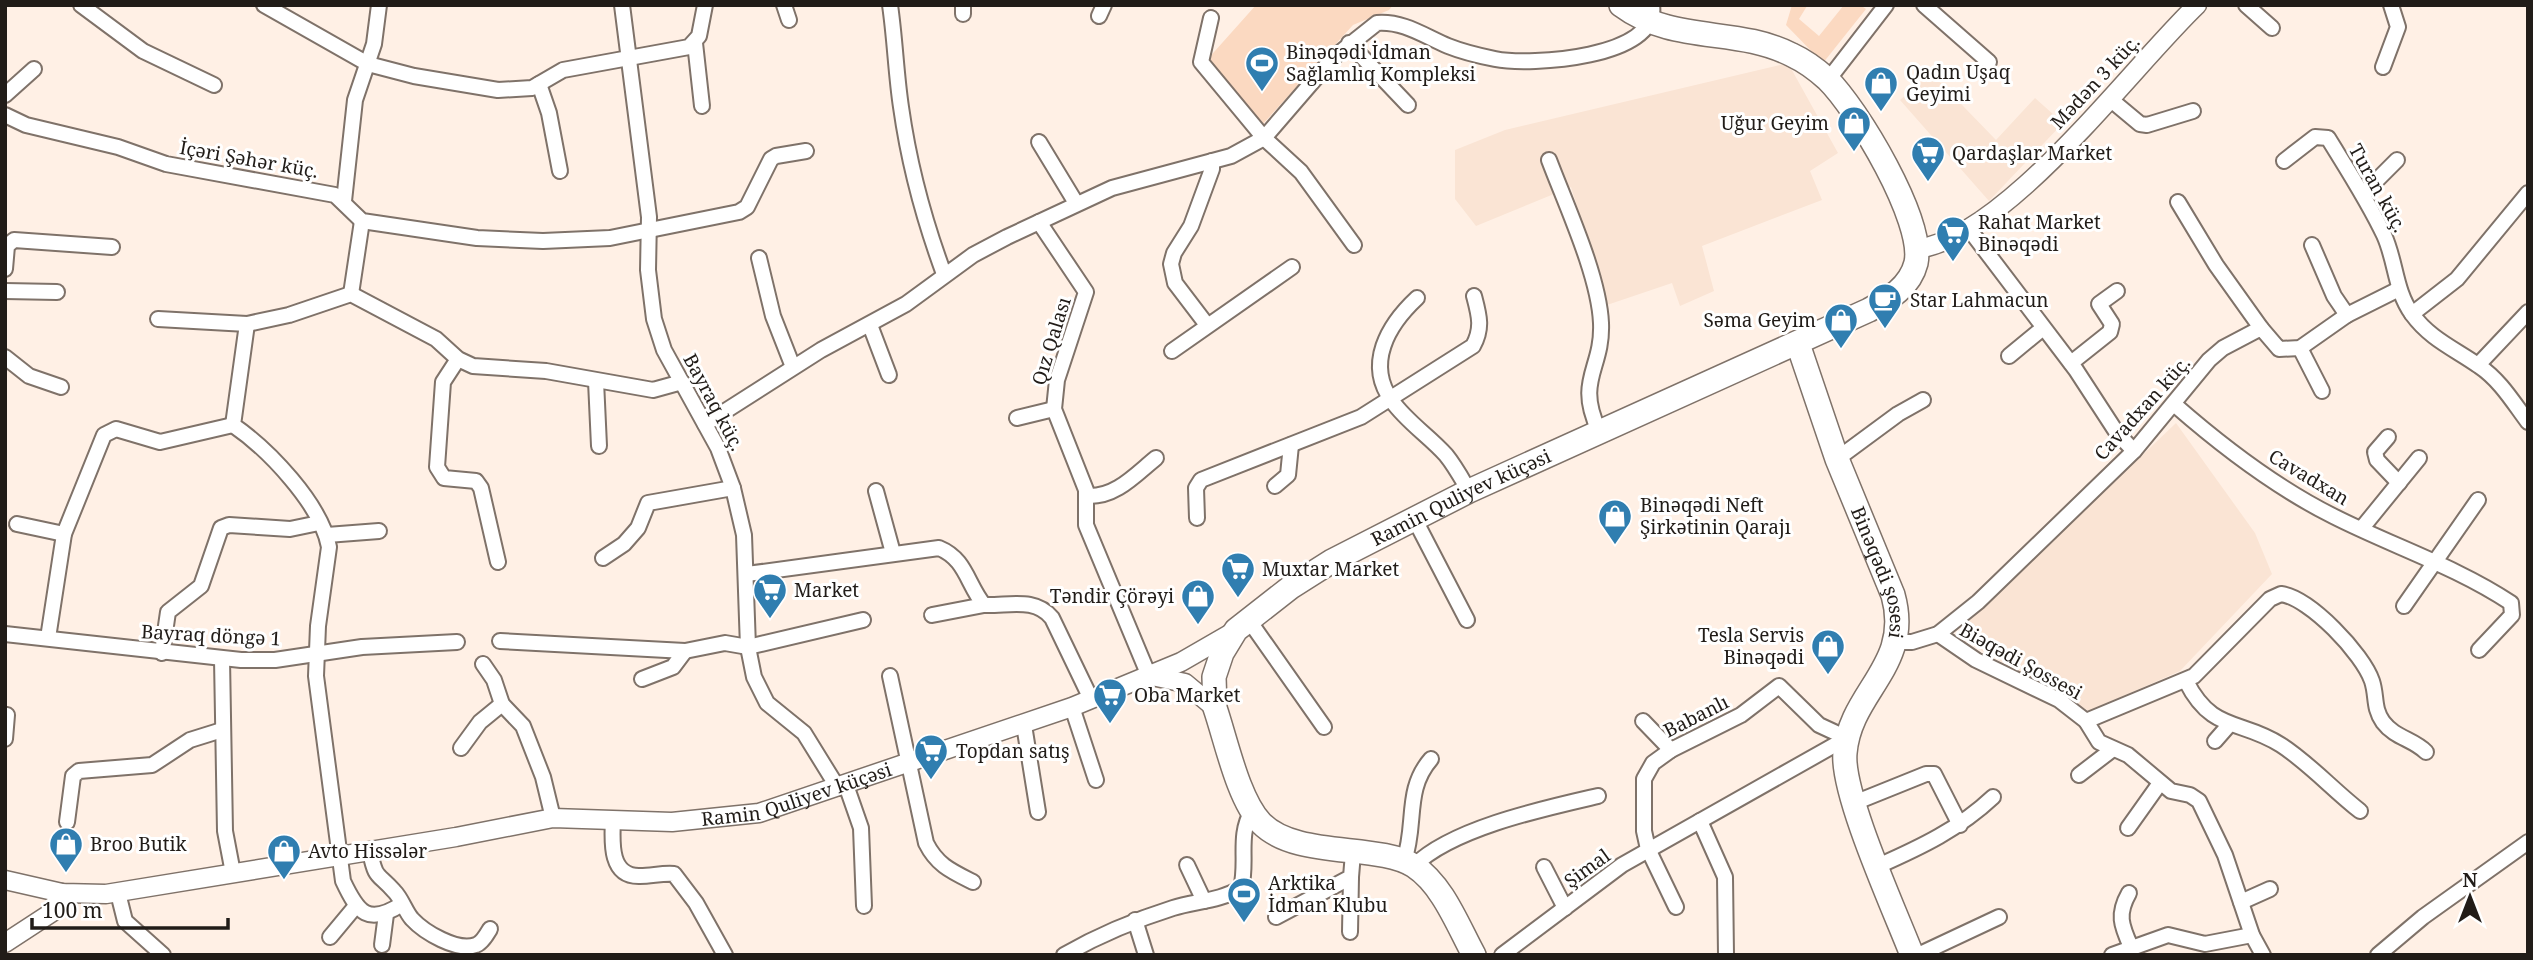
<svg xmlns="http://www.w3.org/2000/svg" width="2533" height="960" viewBox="0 0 2533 960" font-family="'Noto Serif',serif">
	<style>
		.built { fill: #fae4d4 }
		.green { fill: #fbd9c1 }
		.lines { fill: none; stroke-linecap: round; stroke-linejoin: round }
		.minor-casing { stroke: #7f7269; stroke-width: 18 }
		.tertiary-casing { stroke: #7f7269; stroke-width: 21 }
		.primary-casing { stroke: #7f7269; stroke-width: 26 }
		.minor { stroke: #fff; stroke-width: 14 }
		.tertiary { stroke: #fff; stroke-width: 18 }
		.primary { stroke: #fff; stroke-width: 23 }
		.labels { text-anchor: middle; stroke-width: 6; stroke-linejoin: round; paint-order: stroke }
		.poi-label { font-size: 19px; fill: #211c18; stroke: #fff; text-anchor: start }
		.street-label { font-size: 19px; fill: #211c18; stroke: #fff }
	</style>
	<rect width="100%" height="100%" fill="#fff0e5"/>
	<g class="built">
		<path d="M1788,63L1838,153L1810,171L1822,200L1702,246L1714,291L1680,306L1672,283L1607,305L1571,187L1476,226L1455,199V150L1505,130Z"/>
		<path d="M1931,73L1996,140L2035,98L2063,123L1989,201L1900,100Z"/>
		<path d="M2176,423L2255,533L2272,574L2180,671L2089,711L1954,635Z"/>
	</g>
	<g class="green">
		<path d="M1256,5H1393L1389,10L1353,25L1261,126L1206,61Z"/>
		<path d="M1792,5L1807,6L1799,19L1819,36L1844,5H1860L1866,9L1823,63L1786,25Z"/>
	</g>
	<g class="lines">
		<g class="minor-casing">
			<g id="minor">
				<path d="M81,5L143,51L214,85"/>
				<path d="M264,5L368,64L414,76L498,90L532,88L563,70L689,47L699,36L705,5"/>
				<path d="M622,5L649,217L648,270L654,319L664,350L718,448L733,488L744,535L748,647L754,677L767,703L804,733L838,788"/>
				<path d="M784,5L789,20"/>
				<path d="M890,5C895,39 896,74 901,107C909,164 924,220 944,274"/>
				<path d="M963,5V14"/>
				<path d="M1924,5L1989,62"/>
				<path d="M2246,5L2272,28"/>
				<path d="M1099,16L1104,5"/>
				<path d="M1211,18L1201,62L1264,138L1301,172L1354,245"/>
				<path d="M695,43L702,106"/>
				<path d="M1349,43L1408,105"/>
				<path d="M2383,67L2398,27L2391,5"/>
				<path d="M1828,80L1886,5"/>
				<path d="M539,84L549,113L560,171"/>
				<path d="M5,95L34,69"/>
				<path d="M2110,99L2140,124L2147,125L2193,111"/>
				<path d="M5,115L26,125L118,147L166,164L335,195L362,221L477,238L543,241L610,238L739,212L747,207L771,159L776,156L806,151"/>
				<path d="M1039,142L1076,203"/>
				<path d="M1549,160C1566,205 1599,276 1601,323C1603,370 1575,379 1599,431"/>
				<path d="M2284,161L2315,137L2328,138C2347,169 2368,201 2384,235C2396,261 2395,291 2412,314C2430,339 2455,349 2479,366C2500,380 2513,402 2528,422"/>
				<path d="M2363,194L2397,160"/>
				<path d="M344,201L355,100L374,44L379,5"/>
				<path d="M2178,202L2216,265L2261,328"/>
				<path d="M1039,222L1086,292L1057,380L1054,409L1086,490V525L1149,676"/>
				<path d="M1969,229L2076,370L2117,433L2134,451"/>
				<path d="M2312,245L2334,296L2347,315"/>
				<path d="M759,258L773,316L793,367"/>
				<path d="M5,269L7,246L14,240L112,247"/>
				<path d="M5,291L57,292"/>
				<path d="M351,294L362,221"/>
				<path d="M1417,298C1388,325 1365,364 1392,401C1407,422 1429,436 1446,455C1455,466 1462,479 1469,491"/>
				<path d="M2412,314L2457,279L2528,193"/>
				<path d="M158,319L247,324L289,315L351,294L436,339L458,359L473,366L546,371L653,390L682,382"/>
				<path d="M247,324L233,425C268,449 321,504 329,547L318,626L316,676L343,881C358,913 368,926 402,904"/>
				<path d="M870,325L889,375"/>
				<path d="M1207,325L1175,283L1171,264L1174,253L1191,226L1212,169V161"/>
				<path d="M2300,348L2322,391"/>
				<path d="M1172,351L1292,267"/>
				<path d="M2009,356L2043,328"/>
				<path d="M5,357L29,376L61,387"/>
				<path d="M458,359L443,382L437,467L444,478L476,481L481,488L498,562"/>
				<path d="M2071,363L2110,332L2112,324L2099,304L2117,291"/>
				<path d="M2478,365L2528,312"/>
				<path d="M596,381L599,446"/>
				<path d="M2175,405C2223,447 2275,487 2333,516C2392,546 2455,566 2511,603L2512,615L2479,650"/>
				<path d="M1017,418L1054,409"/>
				<path d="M705,424L821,350L906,304L973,255L1007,237L1112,188L1231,156L1264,138L1333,58L1377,23C1404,21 1424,36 1448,46C1463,52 1480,56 1495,59C1530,66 1660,58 1652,5"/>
				<path d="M2388,437L2375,452L2377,460L2399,483"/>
				<path d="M1837,459L1898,414L1923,400"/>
				<path d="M1275,486L1288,475L1291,445"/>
				<path d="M876,491L893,553"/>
				<path d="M1088,496C1116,497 1135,475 1156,458"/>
				<path d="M1197,518L1196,488L1201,480L1361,417L1473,346C1483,328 1479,315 1474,296"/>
				<path d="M1414,518L1467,620"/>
				<path d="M17,524L64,534"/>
				<path d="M2362,528L2419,458"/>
				<path d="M327,535L379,531"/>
				<path d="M603,558L624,544L638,528L648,503L733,488"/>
				<path d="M747,574L939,548C966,559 967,584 984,605C1009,606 1035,597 1052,618L1091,699"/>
				<path d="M2404,606L2478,500"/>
				<path d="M932,615L984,605"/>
				<path d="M1248,619L1324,727"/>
				<path d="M5,634L241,660H275L362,647L457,642"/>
				<path d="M1938,634L1976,660L2059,700L2086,721L2099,742L2128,755L2171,791L2190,795L2199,801L2225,855L2252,935L2263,955"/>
				<path d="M48,638L64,534L104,435L116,429L160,442L233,425"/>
				<path d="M500,641L685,651L725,643L748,647L863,620"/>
				<path d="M1896,642H1912L1938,634L1978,602L2134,451L2209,360L2223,348L2261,328L2279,349L2300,348L2347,315L2399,289"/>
				<path d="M162,653L168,612L201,586L221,528L229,525L290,529L319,523"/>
				<path d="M222,659L225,831L233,873"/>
				<path d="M483,664L494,680L502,704L523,726L543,777L553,818"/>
				<path d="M890,676L926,843C937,865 951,871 973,882"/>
				<path d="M642,679L673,667L685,651"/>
				<path d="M2186,681C2212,733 2241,719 2281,745C2309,763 2333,790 2360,811"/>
				<path d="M1072,707L1096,780"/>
				<path d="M1643,721L1671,750"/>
				<path d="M2086,721L2194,676L2270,599L2281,594C2310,598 2363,654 2372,681C2377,696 2373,708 2383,722C2395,738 2413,739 2426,752"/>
				<path d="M1024,725L1038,812"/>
				<path d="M5,739L7,715"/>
				<path d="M2215,741L2229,725"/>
				<path d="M461,748L480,722L502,704"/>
				<path d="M2079,775L2113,749"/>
				<path d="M846,785L861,828L864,906"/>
				<path d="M1854,803L1926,774H1934L1960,825"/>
				<path d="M613,819C612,841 609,877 640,876C652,876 662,873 674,874L696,903L725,955"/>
				<path d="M1700,821L1725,877L1726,955"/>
				<path d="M67,822L73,776L79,771L152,765L190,740L222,730"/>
				<path d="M2128,828L2160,783"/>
				<path d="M370,852C376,880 377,872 394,891C402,899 405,911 412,919C424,932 457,952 476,945C482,943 487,934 490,929"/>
				<path d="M1404,861C1417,824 1404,790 1431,759"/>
				<path d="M1187,865L1204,901"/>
				<path d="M1414,866C1452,828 1546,808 1598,796"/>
				<path d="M1878,866C1921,847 1959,829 1993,797"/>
				<path d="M1544,867L1565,908"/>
				<path d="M118,893L125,921L163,955"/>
				<path d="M2129,893C2117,914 2121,925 2131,947"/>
				<path d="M2241,902L2270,889"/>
				<path d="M1676,907L1648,849L1644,831V779L1653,763L1671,750L1741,715L1779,686L1819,725L1847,738"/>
				<path d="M1276,917L1351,877L1353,853"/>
				<path d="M1135,920L1146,955"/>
				<path d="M1350,932L1351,877"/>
				<path d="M330,937L355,907"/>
				<path d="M382,945L386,914"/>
				<path d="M1064,955C1099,935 1135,920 1173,908C1196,901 1220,901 1241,888C1248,862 1237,836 1252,811"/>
				<path d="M1502,955L1622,865L1847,738"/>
				<path d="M1918,955L1999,917"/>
				<path d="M2112,955L2168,935L2205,944L2252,935"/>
				<path d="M2378,955L2423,917L2528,842"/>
			</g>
		</g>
		<g class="tertiary-casing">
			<g id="tertiary">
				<path d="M1917,249C2007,237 2130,69 2197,5"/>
				<path d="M1152,676L1185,683L1215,708"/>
				<path id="s1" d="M5,880L62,893L106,894L456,837L553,818L672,822L759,813L1072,707L1181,662L1233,632"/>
				<path d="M5,943L54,911L62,893"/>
			</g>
		</g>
		<g class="primary-casing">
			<g id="primary">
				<path id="s2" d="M1798,344L1837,459L1893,595C1913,666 1850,691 1845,753C1841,793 1895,911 1912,955"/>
				<path id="s3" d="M1474,955C1458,926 1443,885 1414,866C1378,843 1296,859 1261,823C1238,799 1226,740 1215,708L1214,677L1222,653L1236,630L1291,587L1332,561L1469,491L1869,310C1889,299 1910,287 1916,263C1925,221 1857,108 1827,79C1817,70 1805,61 1792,55C1735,26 1675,45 1621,5"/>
			</g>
		</g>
		<use href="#minor" class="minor"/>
		<use href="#tertiary" class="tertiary"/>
		<use href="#primary" class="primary"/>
	</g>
	<defs>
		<g id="stadium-pin" transform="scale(1.75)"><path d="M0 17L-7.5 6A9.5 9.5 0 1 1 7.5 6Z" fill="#307eb0" stroke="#fff"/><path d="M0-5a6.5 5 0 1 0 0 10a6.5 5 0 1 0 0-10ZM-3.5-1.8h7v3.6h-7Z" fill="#fff"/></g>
		<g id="shop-pin" transform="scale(1.75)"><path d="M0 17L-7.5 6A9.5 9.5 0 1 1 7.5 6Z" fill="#307eb0" stroke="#fff"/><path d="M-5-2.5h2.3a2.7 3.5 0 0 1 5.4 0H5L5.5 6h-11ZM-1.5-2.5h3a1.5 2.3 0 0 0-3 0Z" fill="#fff"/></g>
		<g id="supermarket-pin" transform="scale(1.75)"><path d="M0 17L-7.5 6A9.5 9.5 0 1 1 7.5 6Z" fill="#307eb0" stroke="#fff"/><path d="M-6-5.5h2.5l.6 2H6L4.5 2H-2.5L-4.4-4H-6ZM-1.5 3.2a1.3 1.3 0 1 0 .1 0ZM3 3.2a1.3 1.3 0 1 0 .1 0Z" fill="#fff"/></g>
		<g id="cafe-pin" transform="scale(1.75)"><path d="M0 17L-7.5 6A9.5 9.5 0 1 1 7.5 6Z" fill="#307eb0" stroke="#fff"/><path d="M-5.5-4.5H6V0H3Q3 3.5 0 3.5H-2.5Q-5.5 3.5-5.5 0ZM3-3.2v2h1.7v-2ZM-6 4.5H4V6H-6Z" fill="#fff"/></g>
	</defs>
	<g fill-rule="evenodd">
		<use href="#stadium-pin" x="1262" y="63"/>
		<use href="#shop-pin" x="1881" y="83"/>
		<use href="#shop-pin" x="1854" y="123"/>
		<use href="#supermarket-pin" x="1928" y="153"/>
		<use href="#supermarket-pin" x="1953" y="233"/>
		<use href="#cafe-pin" x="1885" y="300"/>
		<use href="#shop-pin" x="1841" y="320"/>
		<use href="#shop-pin" x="1615" y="516"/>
		<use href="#supermarket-pin" x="1238" y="569"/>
		<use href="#supermarket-pin" x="770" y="590"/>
		<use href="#shop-pin" x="1198" y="596"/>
		<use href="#shop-pin" x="1828" y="646"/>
		<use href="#supermarket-pin" x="1110" y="695"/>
		<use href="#supermarket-pin" x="931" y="751"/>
		<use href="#shop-pin" x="66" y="844"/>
		<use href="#shop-pin" x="284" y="851"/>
		<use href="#stadium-pin" x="1244" y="894"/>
	</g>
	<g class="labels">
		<g class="poi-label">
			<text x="1286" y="59">Binəqədi İdman<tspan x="1286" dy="22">Sağlamlıq Kompleksi</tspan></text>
			<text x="1906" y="79">Qadın Uşaq<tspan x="1906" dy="22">Geyimi</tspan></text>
			<text x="1829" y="130" text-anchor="end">Uğur Geyim</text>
			<text x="1952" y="160">Qardaşlar Market</text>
			<text x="1978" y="229">Rahat Market<tspan x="1978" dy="22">Binəqədi</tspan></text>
			<text x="1910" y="307">Star Lahmacun</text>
			<text x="1816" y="327" text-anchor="end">Səma Geyim</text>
			<text x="1640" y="512">Binəqədi Neft<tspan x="1640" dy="22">Şirkətinin Qarajı</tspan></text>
			<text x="1262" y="576">Muxtar Market</text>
			<text x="794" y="597">Market</text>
			<text x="1174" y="603" text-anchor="end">Təndir Çörəyi</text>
			<text x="1804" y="642" text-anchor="end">Tesla Servis<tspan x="1804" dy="22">Binəqədi</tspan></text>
			<text x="1134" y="702">Oba Market</text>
			<text x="956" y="758">Topdan satış</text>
			<text x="90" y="851">Broo Butik</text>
			<text x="308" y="858">Avto Hissələr</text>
			<text x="1268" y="890">Arktika<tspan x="1268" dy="22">İdman Klubu</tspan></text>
		</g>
		<g class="street-label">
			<text transform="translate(2095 82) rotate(-47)" y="7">Mədən 3 küç.</text>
			<text transform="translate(249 159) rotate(10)" y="7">İçəri Şəhər küç.</text>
			<text transform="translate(2378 188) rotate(61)" y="7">Turan küç.</text>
			<text transform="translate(1051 341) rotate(-73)" y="7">Qız Qalası</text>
			<text transform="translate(714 402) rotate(62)" y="7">Bayraq küç.</text>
			<text transform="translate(2142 408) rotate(-48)" y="7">Cavadxan küç.</text>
			<text transform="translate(2309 477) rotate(31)" y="7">Cavadxan</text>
			<text dy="7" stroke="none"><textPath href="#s3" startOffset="740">Ramin Quliyev küçəsi</textPath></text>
			<text dy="7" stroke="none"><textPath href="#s2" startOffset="243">Binəqədi şosesi</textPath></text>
			<text transform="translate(211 635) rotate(3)" y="7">Bayraq döngə 1</text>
			<text transform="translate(2021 661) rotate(29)" y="7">Biəqədi Şossesi</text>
			<text transform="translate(1696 716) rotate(-27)" y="7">Babanlı</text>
			<text dy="7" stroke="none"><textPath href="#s1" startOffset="803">Ramin Quliyev küçəsi</textPath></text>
			<text transform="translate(1587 868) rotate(-36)" y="7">Şimal</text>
		</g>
	</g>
	<rect width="2533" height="960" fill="none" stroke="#211c18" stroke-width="14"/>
	<g transform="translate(2470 897)" stroke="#ffffff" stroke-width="5" paint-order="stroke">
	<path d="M0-5L12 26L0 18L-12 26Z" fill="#211c18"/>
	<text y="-10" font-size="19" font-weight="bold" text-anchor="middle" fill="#211c18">N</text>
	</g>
	<path d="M32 918v10h196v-10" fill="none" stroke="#211c18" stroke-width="3.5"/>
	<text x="42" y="918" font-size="21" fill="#211c18" stroke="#ffffff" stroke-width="5" paint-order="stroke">100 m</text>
</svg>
